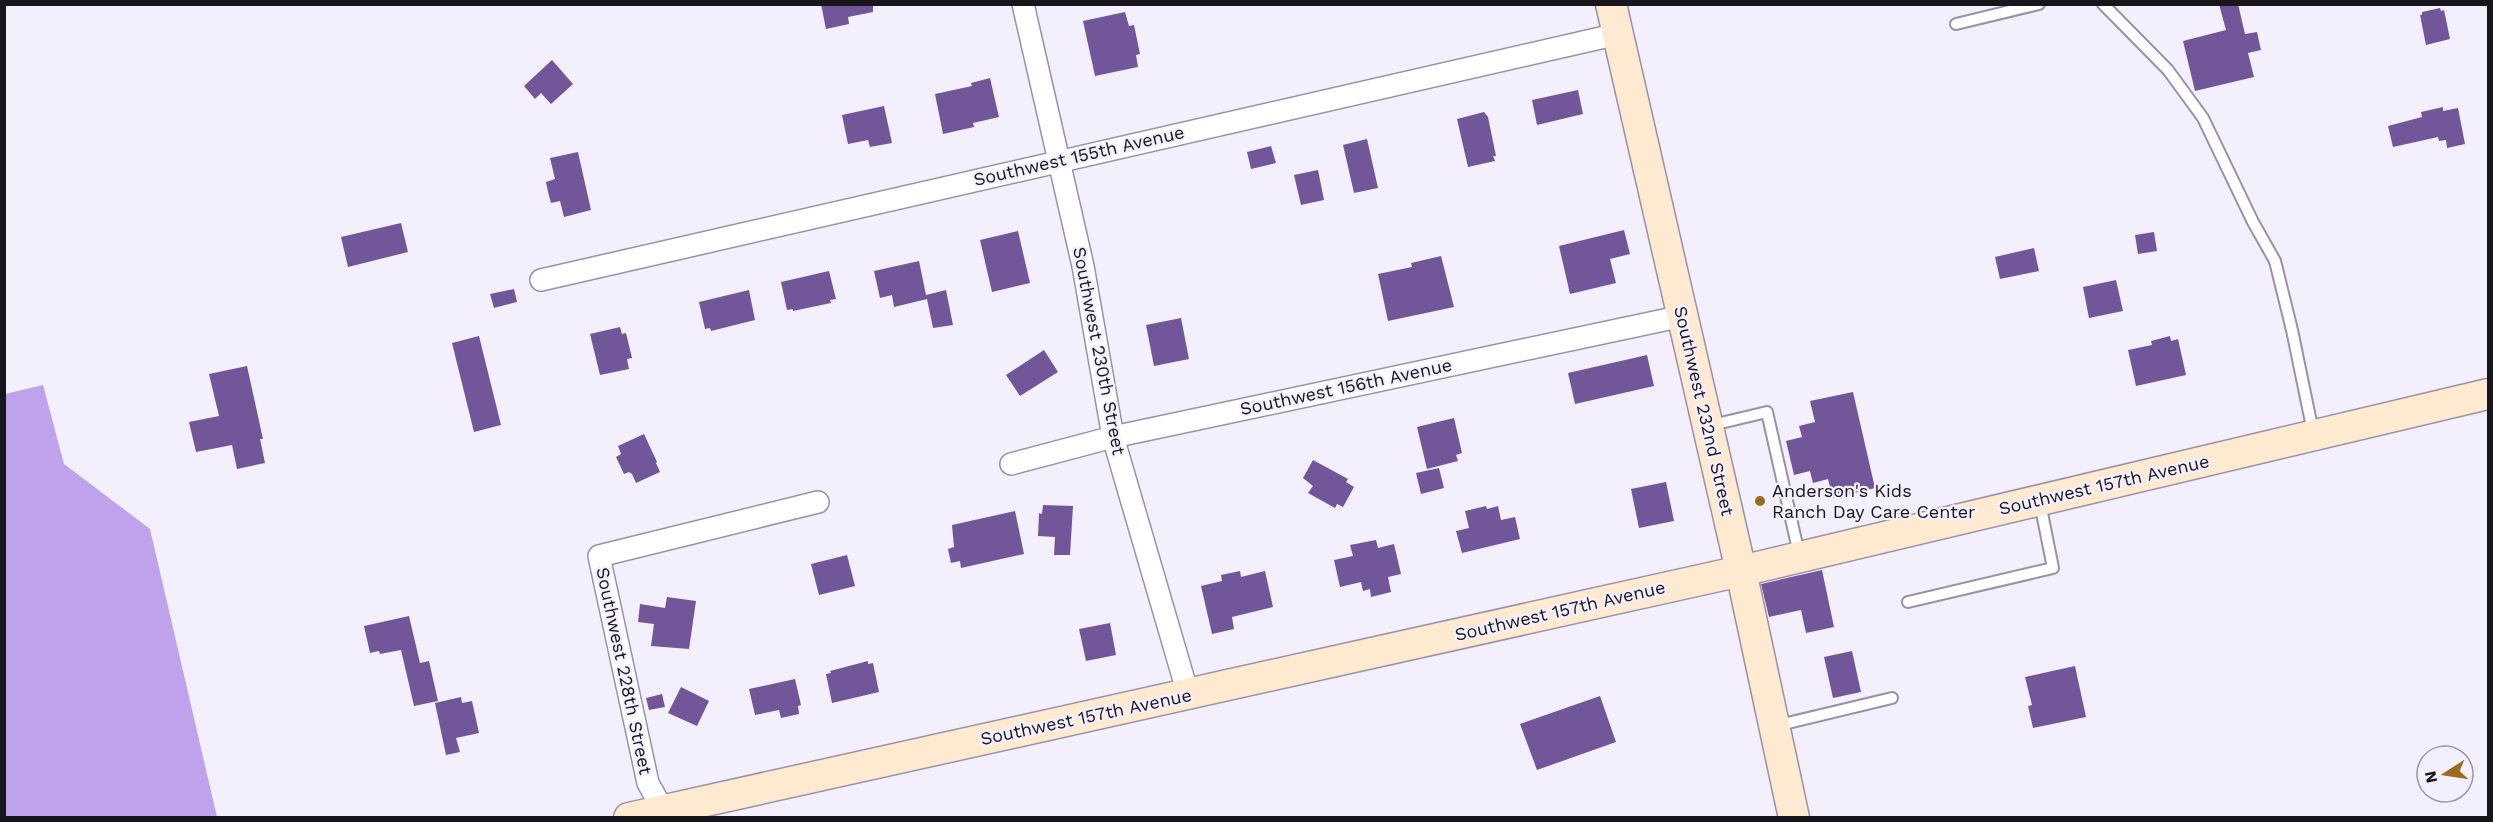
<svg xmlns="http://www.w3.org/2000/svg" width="2493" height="822" viewBox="0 0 2493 822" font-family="'Work Sans',sans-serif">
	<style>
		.forest { fill: #bea2eb }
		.building { fill: #715699 }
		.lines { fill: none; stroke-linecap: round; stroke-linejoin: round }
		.lane-casing { stroke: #9992a6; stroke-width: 14 }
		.street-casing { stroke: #9992a6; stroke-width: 24 }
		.secondary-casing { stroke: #9992a6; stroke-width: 33 }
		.lane { stroke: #fff; stroke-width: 10 }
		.street { stroke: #fff; stroke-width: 21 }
		.secondary { stroke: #fdead1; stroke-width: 30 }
		.poi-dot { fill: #9c6b1e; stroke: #f3effc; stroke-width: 2 }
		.labels { text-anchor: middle; stroke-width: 4.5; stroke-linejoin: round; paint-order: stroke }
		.street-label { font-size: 18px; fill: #18151d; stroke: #f3effc }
		.poi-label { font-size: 18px; fill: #18151d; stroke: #f3effc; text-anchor: start }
	</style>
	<rect width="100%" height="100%" fill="#f3effc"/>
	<path class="forest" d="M43,385L64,464L150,529L217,817H5V394Z"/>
	<g class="building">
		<path d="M821,4H873V12L848,17L849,24L826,29Z"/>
		<path d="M2219,4H2238L2245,34L2257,32L2261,50L2248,53L2254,77L2195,91L2183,41L2226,30Z"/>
		<path d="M2440,8L2441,11L2444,10L2450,39L2426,45L2420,15H2422V12Z"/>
		<path d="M1125,12L1129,26L1134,25L1140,54L1136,55L1138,67L1095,76L1083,21Z"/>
		<path d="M552,60L573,84L551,104L541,93L535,99L524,86Z"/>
		<path d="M990,78L999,117L973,123L974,127L943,134L935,94L972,86L971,83Z"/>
		<path d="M1578,90L1583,114L1537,125L1532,100Z"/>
		<path d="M884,106L892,143L870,147L868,140L848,144L842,115Z"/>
		<path d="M2443,107V111L2458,108L2465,144L2447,148L2446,140L2439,141L2438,137L2393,147L2388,126L2422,117L2421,112Z"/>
		<path d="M1484,112L1488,117L1496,156H1493L1495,161L1468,167L1457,119Z"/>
		<path d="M1367,139L1378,188L1354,193L1343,145Z"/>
		<path d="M1271,146L1276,163L1251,169L1247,152Z"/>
		<path d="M578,152L591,210L564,217L560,201L551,203L548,192L546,182L555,179L550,158Z"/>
		<path d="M1318,170L1324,200L1301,205L1294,175Z"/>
		<path d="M401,223L408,252L348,267L341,237Z"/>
		<path d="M1624,230L1630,254L1610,259L1616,283L1570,294L1559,246Z"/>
		<path d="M1018,231L1030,283L992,292L980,240Z"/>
		<path d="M2154,232L2157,251L2138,254L2135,235Z"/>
		<path d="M2034,248L2039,271L2000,279L1995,257Z"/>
		<path d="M1441,256L1454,307L1388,321L1378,274L1412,267L1411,263Z"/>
		<path d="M919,261L926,295L946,290L953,325L933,328L927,299L894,307L892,295L880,298L874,271Z"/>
		<path d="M829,271L836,299L830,300L831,303L793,311V309L787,310L781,282Z"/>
		<path d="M2116,280L2123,311L2089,318L2083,287Z"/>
		<path d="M514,289L517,302L494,308L490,294Z"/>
		<path d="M749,290L755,320L711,331L710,328L705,329L699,302Z"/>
		<path d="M1181,318L1189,359L1154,366L1146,325Z"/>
		<path d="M620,327L622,334L626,333L632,358L627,359L629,369L600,375L590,334Z"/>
		<path d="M479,336L501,425L474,432L452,343Z"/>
		<path d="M2170,336L2171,341L2178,339L2186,375L2136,386L2128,350L2152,345L2151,341Z"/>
		<path d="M1044,350L1058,372L1020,396L1006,375Z"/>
		<path d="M1647,355L1654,386L1575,404L1568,373Z"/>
		<path d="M247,366L263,439H260L265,463L237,469L232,445L196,452L189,422L219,416L209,374Z"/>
		<path d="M1853,392L1875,488L1833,498L1828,479L1813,483L1810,471L1794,475L1786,441L1802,437L1799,426L1815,422L1810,401Z"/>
		<path d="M1454,418L1462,453L1456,455L1458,461L1427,469L1417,427Z"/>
		<path d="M644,434L657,462L656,463L660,472L636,483L632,474L629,472L624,474L616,457L621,454L618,446Z"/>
		<path d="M1313,460L1348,479L1346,482L1354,487L1343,507L1337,504L1335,508L1308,493L1313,486L1303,478Z"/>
		<path d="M1439,468L1444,488L1421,494L1416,473Z"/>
		<path d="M1666,482L1674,521L1639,528L1631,489Z"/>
		<path d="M1043,505L1073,506L1070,555H1054L1055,537L1038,536L1039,513L1042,514Z"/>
		<path d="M1486,506L1487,509L1498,506L1501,520L1515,517L1520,539L1462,553L1456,531L1469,528L1465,511Z"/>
		<path d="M1015,511L1024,554L961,568L960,561L951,563L948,549L954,547L952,525Z"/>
		<path d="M1376,540L1378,548L1394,544L1401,574L1388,577L1391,592L1371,597L1370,589L1363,591L1361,582L1340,587L1334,560L1353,556L1350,545Z"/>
		<path d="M847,555L855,586L819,595L811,564Z"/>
		<path d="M1822,570L1834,627L1806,633L1801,610L1769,617L1761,584Z"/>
		<path d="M1240,571L1241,577L1265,571L1273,607L1232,617L1234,629L1212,634L1201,586L1222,581L1221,575Z"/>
		<path d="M667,597L696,601L689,649L651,646L654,624L638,622L640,604L665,608Z"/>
		<path d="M409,616L420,663L429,661L438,701L414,706L401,650L380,654L379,651L370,653L364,626Z"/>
		<path d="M1110,623L1116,655L1086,661L1079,629Z"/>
		<path d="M1852,651L1861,692L1833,698L1824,657Z"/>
		<path d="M868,661V664L873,663L879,692L832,703L826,674L831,673L830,671Z"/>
		<path d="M2075,666L2086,717L2033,728L2028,706L2032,705L2025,677Z"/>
		<path d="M795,679L801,705L798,706L799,714L781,718L779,710L755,715L749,689Z"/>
		<path d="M681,687L709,701L697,726L668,713Z"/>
		<path d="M662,694L665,707L649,710L646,698Z"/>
		<path d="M1600,696L1616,742L1537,770L1520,724Z"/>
		<path d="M461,697L462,703L472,701L479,733L456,738L460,752L446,755L435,703Z"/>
	</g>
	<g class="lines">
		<g class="lane-casing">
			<g id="lane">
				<path d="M2103,4L2168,70L2203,118L2253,222L2275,261L2292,330L2313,432"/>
				<path d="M1956,24L2039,4"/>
				<path d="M1708,426L1767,412L1799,554"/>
				<path d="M1908,602L2053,568L2040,503"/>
				<path d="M1775,726L1892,698"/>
			</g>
		</g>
		<g class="street-casing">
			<g id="street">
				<path d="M1023,4L1083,266L1113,437L1188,694"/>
				<path d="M541,280L1618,34"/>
				<path d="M1011,464L1113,437L1683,316"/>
				<path d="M665,818L663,810L648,783L599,556L818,502"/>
			</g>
		</g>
		<g class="secondary-casing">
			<g id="secondary">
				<path d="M1611,4L1741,571L1794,818"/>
				<path d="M629,818L1741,571L2488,394"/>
			</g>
		</g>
		<use href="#lane" class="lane"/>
		<use href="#street" class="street"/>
		<use href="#secondary" class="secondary"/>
	</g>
	<circle class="poi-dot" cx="1760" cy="501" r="6"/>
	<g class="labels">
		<g class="street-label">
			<text transform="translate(1079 156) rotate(-13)" y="6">Southwest 155th Avenue</text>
			<text transform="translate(1099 351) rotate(79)" y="6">Southwest 230th Street</text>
			<text transform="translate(1346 387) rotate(-12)" y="6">Southwest 156th Avenue</text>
			<text transform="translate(1704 411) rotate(77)" y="6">Southwest 232nd Street</text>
			<text transform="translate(2104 485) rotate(-13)" y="6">Southwest 157th Avenue</text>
			<text transform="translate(1560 611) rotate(-13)" y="6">Southwest 157th Avenue</text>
			<text transform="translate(624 671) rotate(78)" y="6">Southwest 228th Street</text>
			<text transform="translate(1086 717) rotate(-12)" y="6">Southwest 157th Avenue</text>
		</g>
		<g class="poi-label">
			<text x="1772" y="497">Anderson's Kids<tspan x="1772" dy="21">Ranch Day Care Center</tspan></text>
		</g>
	</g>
	<rect width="2493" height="822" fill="none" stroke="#18151d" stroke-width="12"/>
	<g transform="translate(2445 774) rotate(258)"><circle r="28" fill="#f3effc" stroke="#9b98a3" stroke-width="1.5"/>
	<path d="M0-4.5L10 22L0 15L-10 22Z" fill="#9c6b1e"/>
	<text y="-9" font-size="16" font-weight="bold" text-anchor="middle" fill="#18151d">N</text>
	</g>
</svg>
